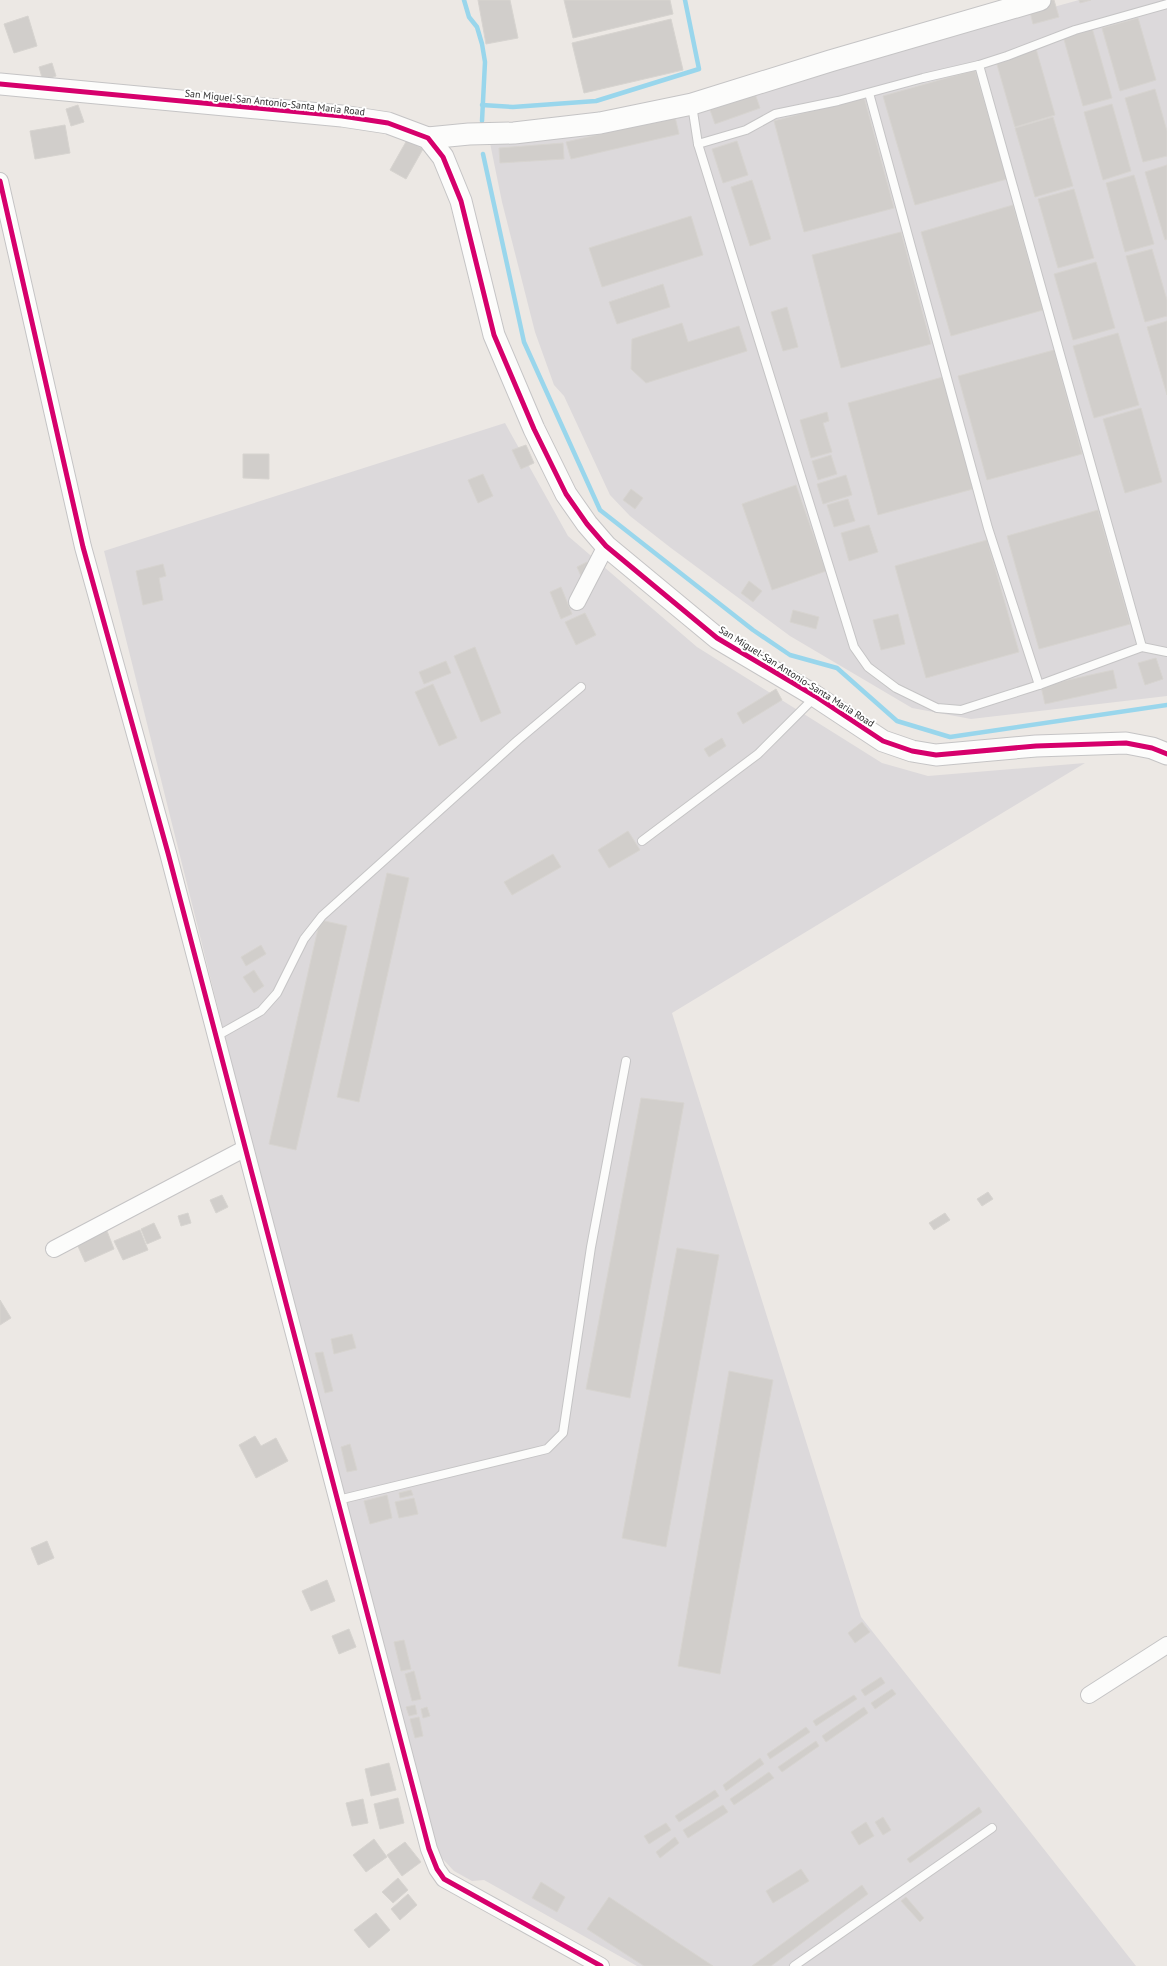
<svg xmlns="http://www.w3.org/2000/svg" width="1167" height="1966" viewBox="0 0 1167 1966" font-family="'PT Sans',sans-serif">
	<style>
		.industrial { fill: #dcd9db }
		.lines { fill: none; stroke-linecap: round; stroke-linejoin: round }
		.stream { stroke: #99d6ec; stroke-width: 4.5 }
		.building { fill: #d1cecb; stroke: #d7d4d0 }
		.service-casing { stroke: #c5c4c5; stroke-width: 10 }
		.minor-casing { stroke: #c5c4c5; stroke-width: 18 }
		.tertiary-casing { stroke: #c5c4c5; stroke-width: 23 }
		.service { stroke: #fcfcfb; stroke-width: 8 }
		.minor { stroke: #fcfcfb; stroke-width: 16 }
		.tertiary { stroke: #fcfcfb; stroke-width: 21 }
		.cycleway-casing { stroke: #fff; stroke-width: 8 }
		.cycleway { stroke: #d6006c; stroke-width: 5 }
		.labels { text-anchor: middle; stroke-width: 4; stroke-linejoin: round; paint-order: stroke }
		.street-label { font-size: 10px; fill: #2e2e2e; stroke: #fff }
	</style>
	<rect width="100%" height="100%" fill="#ece8e4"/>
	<g class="industrial">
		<path d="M1079,0H1167V696L971,719L912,708L790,636L671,548L630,516L610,495L564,396L554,385L535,332L502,202L489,138L697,106Z"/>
		<path d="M505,423L568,536L697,647L882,763L928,776L1085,763L672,1013L861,1617L1136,1966H637L484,1880L472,1881L454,1871L438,1854L268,1209L104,551Z"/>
	</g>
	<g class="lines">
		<g class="stream">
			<path d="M464,0L469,17L477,27L482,44L485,62L482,121"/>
			<path d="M482,105L513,107L596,101L699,69L685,0"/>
			<path d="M483,154L524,342L600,510L753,630L790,655L837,668L897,721L950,737L1167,705"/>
		</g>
	</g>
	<g class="building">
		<path d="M478,0H510L518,38L486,44Z"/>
		<path d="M564,0H670L673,14L573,38Z"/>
		<path d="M1042,0H1054L1059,17L1033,24L1028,4Z"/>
		<path d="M1079,0H1091L1080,3Z"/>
		<path d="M28,16L37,46L14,53L4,24Z"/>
		<path d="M1138,18L1156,80L1120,91L1102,28Z"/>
		<path d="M671,19L683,70L584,93L572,43Z"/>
		<path d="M1092,28L1112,98L1083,106L1063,36Z"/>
		<path d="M1036,49L1055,115L1015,127L996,61Z"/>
		<path d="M52,63L56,76L43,81L39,67Z"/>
		<path d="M975,70L1007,179L915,205L883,96Z"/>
		<path d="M753,88L760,108L715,124L708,104Z"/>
		<path d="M1155,89L1167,131V156L1143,162L1125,98Z"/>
		<path d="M864,97L894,208L804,232L774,121Z"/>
		<path d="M1112,104L1131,171L1103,180L1084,112Z"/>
		<path d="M78,105L84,122L71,126L66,109Z"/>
		<path d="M675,117L679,134L571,159L566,142Z"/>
		<path d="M1053,117L1073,186L1035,197L1015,128Z"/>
		<path d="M65,125L70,153L35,159L30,131Z"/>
		<path d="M407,140L423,149L406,179L390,170Z"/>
		<path d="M737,141L748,175L723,183L712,149Z"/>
		<path d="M563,143L564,159L500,163L499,148Z"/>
		<path d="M1167,165V239L1165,240L1145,172Z"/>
		<path d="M1134,175L1154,244L1125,252L1106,183Z"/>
		<path d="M752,180L771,239L750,246L731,187Z"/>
		<path d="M1074,189L1094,258L1058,268L1038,199Z"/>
		<path d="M1013,205L1043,310L951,336L921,232Z"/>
		<path d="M691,216L703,255L602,287L589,248Z"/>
		<path d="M901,232L931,344L841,368L812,255Z"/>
		<path d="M1152,249L1167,300V316L1145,322L1126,256Z"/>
		<path d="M1096,262L1115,328L1073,340L1054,274Z"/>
		<path d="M663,284L670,307L617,324L609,302Z"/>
		<path d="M787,307L798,347L783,351L771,312Z"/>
		<path d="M1167,321V395L1147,327Z"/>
		<path d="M682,323L688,342L739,326L747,351L646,383L631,369L632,339Z"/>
		<path d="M1118,333L1139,405L1094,418L1073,346Z"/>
		<path d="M1054,350L1082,454L987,480L958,376Z"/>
		<path d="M943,377L973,489L878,515L848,403Z"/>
		<path d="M1141,408L1162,482L1125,493L1103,419Z"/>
		<path d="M827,412L829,421L823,423L832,452L811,458L800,420Z"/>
		<path d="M526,445L534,463L521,469L512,450Z"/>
		<path d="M243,454H269V479L243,478Z"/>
		<path d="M831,455L837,474L818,480L812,461Z"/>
		<path d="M483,474L493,496L478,503L468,480Z"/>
		<path d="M846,475L852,495L823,504L817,484Z"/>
		<path d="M796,485L826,571L772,590L742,504Z"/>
		<path d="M631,489L643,498L635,509L623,500Z"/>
		<path d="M848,499L855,521L834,527L827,505Z"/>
		<path d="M1098,510L1130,624L1039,649L1007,536Z"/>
		<path d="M869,525L878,552L849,561L841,533Z"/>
		<path d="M987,540L1019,652L926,678L895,566Z"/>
		<path d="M587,562L592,571L581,576L577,567Z"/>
		<path d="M163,564L166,576L159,578L163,600L143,605L136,571Z"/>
		<path d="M749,581L762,591L753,602L741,593Z"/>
		<path d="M561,587L572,614L561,619L550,592Z"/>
		<path d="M793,610L819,617L816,629L790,622Z"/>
		<path d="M585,613L596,635L576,645L565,622Z"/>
		<path d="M898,614L905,644L881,650L873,620Z"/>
		<path d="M475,647L501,713L481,722L454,656Z"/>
		<path d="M1156,658L1163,679L1145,685L1138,663Z"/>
		<path d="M446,661L451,673L424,684L419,672Z"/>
		<path d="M1113,670L1117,688L1045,704L1041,686Z"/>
		<path d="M433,684L457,738L439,746L415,692Z"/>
		<path d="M776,689L782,700L743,724L737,713Z"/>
		<path d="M722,738L726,746L709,757L704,749Z"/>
		<path d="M628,831L640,850L609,868L598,850Z"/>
		<path d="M553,854L561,867L512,895L504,882Z"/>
		<path d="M387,873L409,878L359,1102L337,1097Z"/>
		<path d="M320,920L347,926L296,1150L269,1144Z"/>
		<path d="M261,945L266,954L246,966L241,957Z"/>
		<path d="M254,970L264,986L254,993L243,977Z"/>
		<path d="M641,1098L684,1103L630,1398L586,1389Z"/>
		<path d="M988,1192L993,1199L982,1206L977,1199Z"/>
		<path d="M222,1195L228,1207L216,1213L210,1200Z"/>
		<path d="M188,1213L191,1223L181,1226L178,1216Z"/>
		<path d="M945,1213L950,1220L934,1230L929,1223Z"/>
		<path d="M154,1223L161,1238L147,1244L141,1229Z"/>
		<path d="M140,1230L148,1250L123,1260L114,1241Z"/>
		<path d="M107,1231L114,1249L85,1262L77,1244Z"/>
		<path d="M677,1248L719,1255L666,1547L622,1538Z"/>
		<path d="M0,1300L11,1318L0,1325Z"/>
		<path d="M352,1334L356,1348L334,1354L331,1339Z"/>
		<path d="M323,1352L333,1391L325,1393L315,1353Z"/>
		<path d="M729,1371L773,1380L720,1674L678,1666Z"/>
		<path d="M255,1436L261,1446L276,1438L288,1461L256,1478L239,1445Z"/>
		<path d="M350,1444L357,1470L347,1472L341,1447Z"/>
		<path d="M411,1490L413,1495L400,1498L399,1493Z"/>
		<path d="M387,1495L392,1518L370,1524L364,1501Z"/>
		<path d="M414,1498L418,1514L399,1518L395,1502Z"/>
		<path d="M47,1541L54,1558L38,1565L31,1548Z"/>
		<path d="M327,1580L335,1601L311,1611L302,1591Z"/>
		<path d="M862,1622L870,1632L855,1643L848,1633Z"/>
		<path d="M349,1629L356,1647L339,1654L332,1636Z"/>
		<path d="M404,1640L411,1669L401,1671L394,1642Z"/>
		<path d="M414,1671L421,1699L412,1701L405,1674Z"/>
		<path d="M881,1677L885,1683L865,1696L861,1690Z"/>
		<path d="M892,1689L896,1694L875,1709L871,1703Z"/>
		<path d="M854,1695L857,1699L816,1726L813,1721Z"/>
		<path d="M415,1705L417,1714L409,1716L406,1707Z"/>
		<path d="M427,1707L430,1716L423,1718L421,1709Z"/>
		<path d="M864,1707L868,1713L826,1742L822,1736Z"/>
		<path d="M419,1717L423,1736L415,1738L410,1719Z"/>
		<path d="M806,1727L810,1732L770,1759L767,1754Z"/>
		<path d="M816,1741L819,1746L782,1772L778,1767Z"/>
		<path d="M760,1758L764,1764L726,1791L723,1785Z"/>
		<path d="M389,1763L396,1790L371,1796L365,1769Z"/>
		<path d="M769,1772L774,1778L734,1805L730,1799Z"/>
		<path d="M715,1790L719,1796L679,1822L675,1816Z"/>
		<path d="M398,1798L404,1823L380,1829L374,1804Z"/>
		<path d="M363,1799L368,1823L352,1826L346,1803Z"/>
		<path d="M723,1805L728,1812L688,1838L683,1830Z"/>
		<path d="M979,1807L982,1812L910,1863L907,1859Z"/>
		<path d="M883,1817L891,1830L883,1835L875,1822Z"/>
		<path d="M866,1822L874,1836L859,1845L851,1832Z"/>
		<path d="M666,1823L671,1830L649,1844L644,1836Z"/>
		<path d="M675,1837L679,1843L660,1858L656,1852Z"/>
		<path d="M374,1839L387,1857L366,1872L353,1855Z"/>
		<path d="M405,1842L421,1862L402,1876L387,1855Z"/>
		<path d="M801,1869L809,1881L773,1903L766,1891Z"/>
		<path d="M398,1878L408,1890L393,1903L382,1892Z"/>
		<path d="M541,1882L565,1897L557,1912L532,1898Z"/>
		<path d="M862,1885L868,1894L771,1966H752Z"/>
		<path d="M408,1894L417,1905L400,1920L391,1909Z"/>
		<path d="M609,1897L713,1966H644L587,1929Z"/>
		<path d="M906,1897L924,1918L920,1922L901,1901Z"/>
		<path d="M376,1913L390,1930L369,1948L354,1930Z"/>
	</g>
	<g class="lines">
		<g class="service-casing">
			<g id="service">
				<path d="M979,65L1142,647"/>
				<path d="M869,93L988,528L1039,685"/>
				<path d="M692,105L698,144L854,647L868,667L896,688L937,708L961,710L1039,685L1142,647L1167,652"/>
				<path d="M698,144L746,130L775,114L838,101L923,78L979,65L1007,56L1075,30L1167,4"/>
				<path d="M642,841L758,754L815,697"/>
				<path d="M215,1037L261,1011L277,993L304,939L322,916L518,740L581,687"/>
				<path d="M338,1500L547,1449L563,1433L591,1247L626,1061"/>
				<path d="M794,1966L992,1828"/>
			</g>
		</g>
		<g class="minor-casing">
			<g id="minor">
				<path d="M0,181L83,547L168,853L429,1849L437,1869L444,1879L601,1966"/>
				<path d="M577,602L606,546"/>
				<path d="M54,1249L244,1149"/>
				<path d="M1089,1695L1167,1645"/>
			</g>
		</g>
		<g class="tertiary-casing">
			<g id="tertiary">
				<path d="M0,84L342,116L388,123L428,138L443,157L461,201L494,335L534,429L566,494L587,524L606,546L717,638L815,696L883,741L912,751L936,755L1036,746L1126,743L1152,748L1167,754"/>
				<path d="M428,138L469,134L514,133L600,123L692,104L830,61L1040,0"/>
			</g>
		</g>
		<use href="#service" class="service"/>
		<use href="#minor" class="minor"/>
		<use href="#tertiary" class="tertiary"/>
		<g class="cycleway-casing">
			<g id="cycleway">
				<path d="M0,84L342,116L388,123L428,138L443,157L461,201L494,335L534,429L566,494L587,524L606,546L717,638L815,696L883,741L912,751L936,755L1036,746L1126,743L1152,748L1167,754"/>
				<path d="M0,181L83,547L168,853L429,1849L437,1869L444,1879L601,1966"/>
			</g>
		</g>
		<use href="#cycleway" class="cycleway"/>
	</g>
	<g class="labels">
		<g class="street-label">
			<text transform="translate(275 102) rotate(6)" y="4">San Miguel-San Antonio-Santa Maria Road</text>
			<text transform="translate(797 676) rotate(32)" y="4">San Miguel-San Antonio-Santa Maria Road</text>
		</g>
	</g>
</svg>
